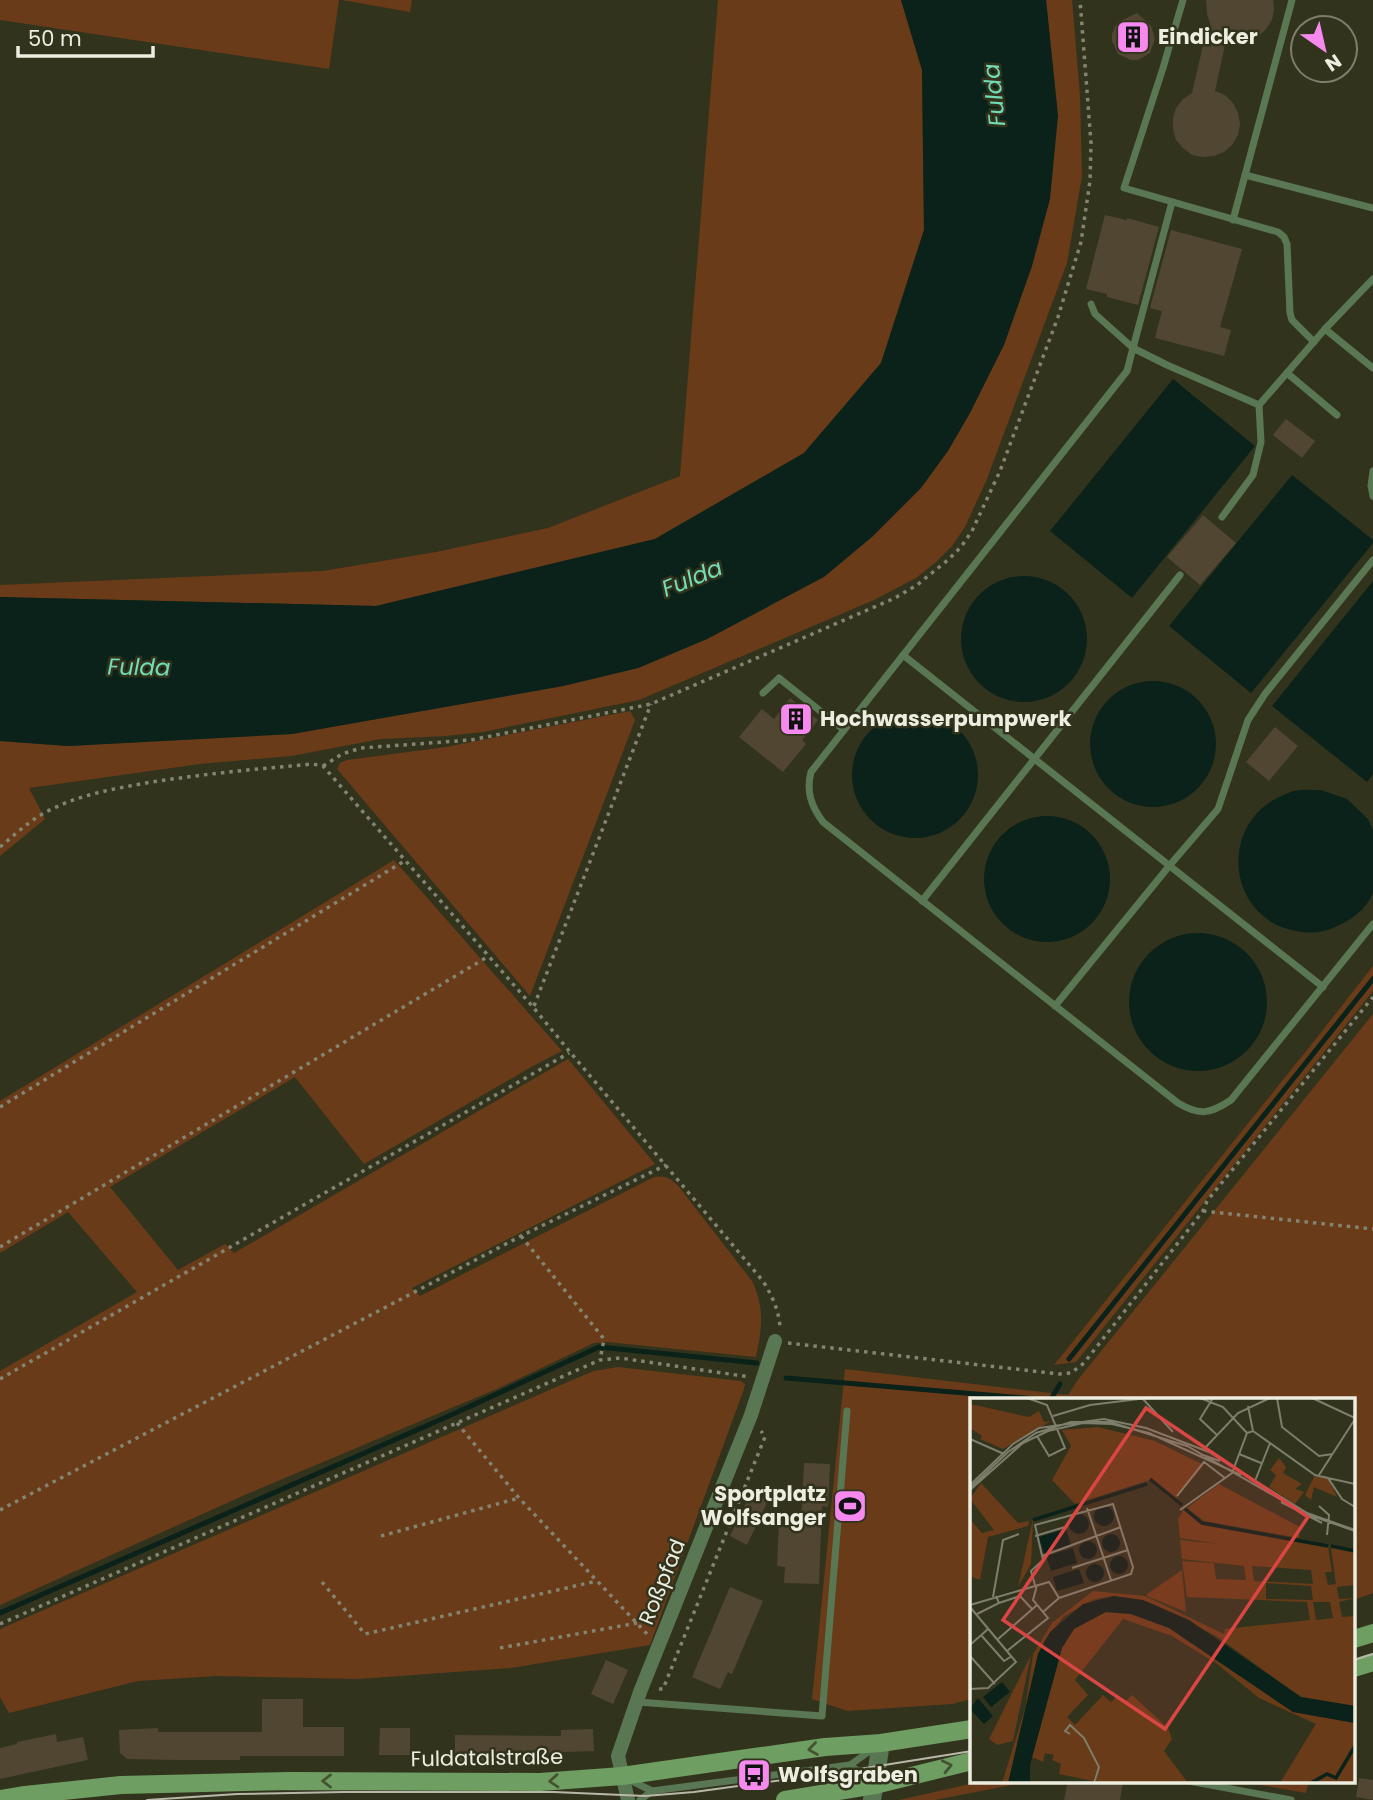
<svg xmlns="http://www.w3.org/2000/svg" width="1373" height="1800" viewBox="0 0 1373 1800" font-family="Poppins,sans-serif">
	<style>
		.green { fill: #6a3b18 }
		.water { fill: #0a2219 }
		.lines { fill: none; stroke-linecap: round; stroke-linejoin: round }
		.stream { stroke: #0a2219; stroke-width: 5 }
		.building { fill: #514631 }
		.path { stroke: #838471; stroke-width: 3.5; stroke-dasharray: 3.5 5; stroke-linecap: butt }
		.service { stroke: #5a7753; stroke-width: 7 }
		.minor { stroke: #5a7753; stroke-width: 14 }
		.tertiary { stroke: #5a7753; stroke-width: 18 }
		.secondary { stroke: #6f9e63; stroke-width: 18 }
		.tram { stroke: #b7b8a7; stroke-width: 2 }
		.oneway { stroke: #445332 }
		.labels { text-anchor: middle; stroke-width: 5; stroke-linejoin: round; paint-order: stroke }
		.poi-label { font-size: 21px; font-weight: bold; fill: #edeee0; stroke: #32331d; text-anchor: start }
		.street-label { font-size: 21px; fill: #edeee0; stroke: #32331d }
		.water-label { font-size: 23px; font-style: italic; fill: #71dcb6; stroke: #32331d }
		.inset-river { fill: none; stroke: #0a2219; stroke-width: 3.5 }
		.inset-road { fill: none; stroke: #7d7e6b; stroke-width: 2 }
		.view { fill: #d94644; fill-opacity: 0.15; stroke: #d94644; stroke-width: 3.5 }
		.inset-edge { fill: none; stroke: #edeee0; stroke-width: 3.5 }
	</style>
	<rect width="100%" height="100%" fill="#32331d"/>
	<g class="green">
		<path d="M0,0H339L329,69L0,20Z"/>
		<path d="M342,0H412L410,12Z"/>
		<path d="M718,0H901L922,70L924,230L881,363L804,453L655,539L376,606L0,597V585L323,571L436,552L548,528L680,476Z"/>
		<path d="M1046,0H1072L1080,96L1082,176L1067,263L987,479L975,505L965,527L952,546L936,562L916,578L874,600L639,700L483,732L446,736L381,739L291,756L200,764L29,788L45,819L0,856V741L68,746L292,734L563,686L638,668L707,639L768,607L1058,116Z"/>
		<path d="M630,711L635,720L530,996L337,769L340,763L347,760L446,747Z"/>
		<path d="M394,860L562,1051L533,1066L364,1164L295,1077L110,1187L178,1270L225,1244L234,1253L568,1059L655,1164L412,1288L420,1296L654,1177C666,1175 672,1179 680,1188L752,1281C765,1308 762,1328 756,1357L607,1342L594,1343L499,1388L247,1494L0,1605V1371L137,1292L68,1212L0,1253V1101Z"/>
		<path d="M1373,966V991L1076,1362L1054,1365L1319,1035Z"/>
		<path d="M1373,1014V1593L1354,1600V1399H972V1699L952,1704L847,1711L812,1699L845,1369L1068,1395L1077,1381Z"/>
		<path d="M618,1367L741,1381L745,1384L744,1389L650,1645L511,1668L358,1679L216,1676L138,1681L9,1713L0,1697V1629L577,1378L594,1371Z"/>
		<path d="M983,1781H1032L935,1800H899Z"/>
		<path d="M1238,1781H1309L1306,1793Z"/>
	</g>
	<g class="water">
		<path d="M901,0H1046L1058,116L1050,199L1032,266L1004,345L970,413L948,451L921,488L872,537L824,577L707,639L638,668L563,686L292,734L68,746L0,741V597L376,606L655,539L804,453L881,363L924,230L922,70Z"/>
		<path d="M1173,379L1255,446L1132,598L1050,531Z"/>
		<path d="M1292,475L1373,540V543L1251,693L1169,626Z"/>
		<circle cx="1024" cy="639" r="63"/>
		<path d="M1373,581V774L1367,782L1272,706Z"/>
		<circle cx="1153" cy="744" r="63"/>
		<circle cx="915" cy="775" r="63"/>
		<path d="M1321,790L1347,799L1368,819L1373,830V893C1366,910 1351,920 1335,927C1321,934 1303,934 1288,929C1283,927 1277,926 1273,923C1224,894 1228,821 1279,797C1284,795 1289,792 1294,791C1302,789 1312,790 1321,790Z"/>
		<circle cx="1047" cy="879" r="63"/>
		<circle cx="1198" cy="1002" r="69"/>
	</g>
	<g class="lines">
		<g class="stream">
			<path d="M1069,1359L1373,979"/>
			<path d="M786,1378L1036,1399"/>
			<path d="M1051,1399L1060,1384"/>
			<path d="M0,1613L451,1415L599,1347L757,1363"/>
		</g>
	</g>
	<g class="building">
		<path d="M1206,0H1273L1274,9L1272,20L1266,29L1258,37L1248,41L1216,43L1207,14Z"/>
		<path d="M1137,13L1151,26L1155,39L1150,53L1138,60H1131L1118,54L1112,41V34L1115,27L1119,22Z"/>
		<path d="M1204,41L1225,45L1215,91L1225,95L1233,103L1238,113L1240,124L1238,135L1232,145L1224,152L1214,156L1203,157L1192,155L1183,148L1176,140L1173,129V118L1176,108L1183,99L1192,93Z"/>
		<path d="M1105,215L1127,220V218L1159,227L1138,305L1107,297V294L1086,289Z"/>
		<path d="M1171,230L1242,249L1220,327L1231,330L1224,356L1155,338L1162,311L1150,308Z"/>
		<path d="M1286,419L1315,441L1302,458L1273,435Z"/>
		<path d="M1203,515L1236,543L1200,585L1167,557Z"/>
		<path d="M790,698L818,720L802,740L806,744L783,772L739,737L762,709L774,719Z"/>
		<path d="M1275,727L1298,746L1269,781L1246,762Z"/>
		<path d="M804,1463L830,1464L828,1507L822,1506L819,1584L784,1583L785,1567L777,1566L779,1522L801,1523Z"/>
		<path d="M751,1492L766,1500V1505L747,1545L730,1536Z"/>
		<path d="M730,1587L763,1601L732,1674L728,1672L720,1689L692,1677Z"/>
		<path d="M606,1660L628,1670L613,1704L591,1694Z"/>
		<path d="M262,1699H303V1727H344V1756H240V1760H179L127,1759L120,1753L119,1730L158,1728V1732H262Z"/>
		<path d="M380,1728H410V1755H379Z"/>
		<path d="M593,1729L594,1751L535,1753V1763H455V1735L561,1736V1730Z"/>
		<path d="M56,1734L57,1742L83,1737L88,1760L0,1779V1748L17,1744V1742Z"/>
		<path d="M1359,1778L1373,1780V1800L1356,1797Z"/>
		<path d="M1068,1781H1113L1123,1782L1120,1800H1064Z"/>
	</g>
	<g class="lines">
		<g class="path">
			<path d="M323,766L342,754L361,748L471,740L651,704L895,598L917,585L948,560L961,547L972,531L1000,471L1058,317L1081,242L1090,181L1091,143L1080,0"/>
			<path d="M0,847C17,833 32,818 52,809C82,794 114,789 146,783C202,774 256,769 313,764L323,766L533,1007L570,1052L763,1281C772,1296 778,1308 780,1326"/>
			<path d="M534,1006L651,704"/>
			<path d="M0,1107L406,860"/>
			<path d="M1203,1211L1373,1229"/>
			<path d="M521,1236L604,1339L600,1360"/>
			<path d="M0,1247L489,956"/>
			<path d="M788,1343L1059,1374L1071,1373L1084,1363L1203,1211L1207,1201L1373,997"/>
			<path d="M0,1379L569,1053"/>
			<path d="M457,1423L519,1498L648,1635"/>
			<path d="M0,1510L521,1236L666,1165"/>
			<path d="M381,1536L519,1498"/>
			<path d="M322,1582L365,1634L597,1581"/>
			<path d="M0,1624L600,1360L620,1358L750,1377"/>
			<path d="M500,1648L637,1623"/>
			<path d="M659,1689H663L765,1437L761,1431"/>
		</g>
		<g class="service">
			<path d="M1183,0L1163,68L1124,188L1278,232L1284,237L1287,244L1290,313L1292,320L1314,342"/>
			<path d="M1245,175L1373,208"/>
			<path d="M1233,220L1292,0"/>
			<path d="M1373,279L1325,329L1259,405L1167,365L1133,348L1127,371L811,772C806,791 811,806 823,822L1178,1103C1200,1116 1210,1114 1231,1100L1373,924"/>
			<path d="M1091,304L1095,314L1133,348L1172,202"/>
			<path d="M1325,329L1373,368"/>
			<path d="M1287,373L1337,415"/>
			<path d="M1373,471L1371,486L1373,496"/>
			<path d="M1222,517L1253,475L1261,442L1259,405"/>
			<path d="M903,655L1323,987"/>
			<path d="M763,693L779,678L844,730"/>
			<path d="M922,901L1180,575"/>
			<path d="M1055,1006L1170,865L1218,809L1248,720L1265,694L1373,560"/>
			<path d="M638,1702L822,1716L847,1411"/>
			<path d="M850,1765L872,1782"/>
			<path d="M628,1779L652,1791"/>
			<path d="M1189,1781L1291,1800"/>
			<path d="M640,1800L652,1791L850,1765L874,1748"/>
		</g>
		<path class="minor" d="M628,1800L618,1756L640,1692L751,1415L775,1341"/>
		<path class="tertiary" d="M872,1800L881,1743"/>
		<g class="secondary">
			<path d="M1354,1639L1373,1633"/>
			<path d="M1354,1668L1373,1662"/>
			<path d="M0,1799L25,1795L121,1785L290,1781L540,1782L622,1776L825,1747L881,1743L972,1729"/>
			<path d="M785,1800L875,1785L972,1761"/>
		</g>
		<g class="tram">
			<path d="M1354,1660L1373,1654"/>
			<path d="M147,1800L237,1794L344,1792H554L645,1796L694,1792L828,1774L972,1751"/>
		</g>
	</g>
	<defs><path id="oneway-chevron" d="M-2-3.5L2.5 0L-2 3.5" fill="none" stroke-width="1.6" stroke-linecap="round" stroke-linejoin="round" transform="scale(1.75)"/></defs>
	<g class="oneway">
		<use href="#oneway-chevron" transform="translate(813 1749) rotate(172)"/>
		<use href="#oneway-chevron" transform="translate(947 1766) rotate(-13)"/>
		<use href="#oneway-chevron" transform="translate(327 1781) rotate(-180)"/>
		<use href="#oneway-chevron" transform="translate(554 1781) rotate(176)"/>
	</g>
	<defs>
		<g id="building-square" transform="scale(1.75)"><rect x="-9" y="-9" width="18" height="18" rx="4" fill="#f589ee" stroke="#32331d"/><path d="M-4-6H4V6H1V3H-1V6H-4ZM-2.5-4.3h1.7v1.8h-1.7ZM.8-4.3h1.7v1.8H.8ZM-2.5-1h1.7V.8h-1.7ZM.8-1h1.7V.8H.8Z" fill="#111"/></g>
		<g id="stadium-square" transform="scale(1.75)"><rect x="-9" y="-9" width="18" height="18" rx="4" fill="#f589ee" stroke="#32331d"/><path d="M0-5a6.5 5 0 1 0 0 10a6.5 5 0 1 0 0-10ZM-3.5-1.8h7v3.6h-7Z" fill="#111"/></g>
		<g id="bus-square" transform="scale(1.75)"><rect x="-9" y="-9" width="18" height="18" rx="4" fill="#f589ee" stroke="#32331d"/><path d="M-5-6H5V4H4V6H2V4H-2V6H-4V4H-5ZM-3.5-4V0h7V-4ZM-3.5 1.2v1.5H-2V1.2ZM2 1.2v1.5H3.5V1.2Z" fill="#111"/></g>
	</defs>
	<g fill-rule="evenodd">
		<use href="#building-square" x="1133" y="37"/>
		<use href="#building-square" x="796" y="719"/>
		<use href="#stadium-square" x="850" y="1506"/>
		<use href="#bus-square" x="754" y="1775"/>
	</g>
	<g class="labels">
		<g class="poi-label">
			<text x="1158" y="44">Eindicker</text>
			<text x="820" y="726">Hochwasserpumpwerk</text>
			<text x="826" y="1501" text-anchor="end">Sportplatz<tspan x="826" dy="24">Wolfsanger</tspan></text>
			<text x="778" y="1782">Wolfsgraben</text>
		</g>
		<g class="street-label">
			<text transform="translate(662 1582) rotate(-68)" y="7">Roßpfad</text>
			<text transform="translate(487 1758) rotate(-1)" y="7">Fuldatalstraße</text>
		</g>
		<g class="water-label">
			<text transform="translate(994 95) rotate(-96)" y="8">Fulda</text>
			<text transform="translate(692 578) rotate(-22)" y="8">Fulda</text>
			<text transform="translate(139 667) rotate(1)" y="8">Fulda</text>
		</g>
	</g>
	<g transform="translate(970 1398)">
		<rect width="385" height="385" fill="#32331d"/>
		<path d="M0,6L59,19L69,13L74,24L81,23L33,51L10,41L12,38L0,30ZM128,29L185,43L234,67L204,103L180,82L105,106L82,82L101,48L92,32ZM309,60L316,69L313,75L332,86L325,91L334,94L325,106L299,89L306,77L300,72ZM345,77L358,80L367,99L344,89L341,102L335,97ZM11,85L48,125L59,123L58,128L18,139L10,182L0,178V121L12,135L24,132L0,101ZM176,86L63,124L61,166L48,189L63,121ZM249,86L330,129L329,140L234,123L217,110ZM214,111L232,126L358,148L362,174H355L358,187L366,186L361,150L385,151V187L367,189L369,201L385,200L369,204L372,219L385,218V308L331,299L246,238L183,206L144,198L125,201L94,218L74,243L44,365L38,385H32L55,311L63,256L82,225L123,193L175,198L254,236L255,231L340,222L337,204L217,199L212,163L244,165L246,181L276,182L274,168L212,161L210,142L249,146L210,140L208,121ZM282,168L341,172L343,186L284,183ZM296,185L341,188L343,202L296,201ZM343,204H360L363,220L346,222ZM212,172L216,214L177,198V196ZM136,214L161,216L199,230L323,314L385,325V385H310L346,326L289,300L247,266L202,238L153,221L105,282L118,297L97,319L105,327L133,297L141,304L148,297L155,304L162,297L198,330L202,341L194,353L218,385H125L129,368L123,383L89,376L91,366L82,362L84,357L75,355L73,364L62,359L92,250L104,231L120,219ZM61,257L43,343L27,347L19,341Z" fill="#6a3b18" fill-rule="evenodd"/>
		<path d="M124 118a10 10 0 1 1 20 0a10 10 0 1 1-20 0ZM99 126a10 10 0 1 1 20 0a10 10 0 1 1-20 0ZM96,131L101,147L74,155L69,139ZM132 145a9 9 0 1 1 18 0a9 9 0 1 1-18 0ZM109 152a9 9 0 1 1 18 0a9 9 0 1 1-18 0ZM103,150L107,165L81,173L76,158ZM140 167a9 9 0 1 1 18 0a9 9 0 1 1-18 0ZM116 175a9 9 0 1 1 18 0a9 9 0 1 1-18 0ZM109,171L114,185L87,193L83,179ZM144,198L173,202L219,222L331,299L385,308V325L323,314L199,230L161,216L136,214L104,231L92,250L60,367V385H38L68,256L80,234L113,206ZM32,284L40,294L21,309L13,299ZM8,300L23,318L14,326L0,311Z" fill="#0a2219"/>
		<path class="inset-river" d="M180,81L212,107M215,111L232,125L358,148M63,122L177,86M361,148L385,153M341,385L357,376L366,380L385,348"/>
		<path class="inset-road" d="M57,0L77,7L95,50L79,58L67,38M230,0L253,9L277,35M243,0L230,21L247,37M307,0L312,29L349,58L363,56M342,0L385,20M173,1L203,34M278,8L283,33M83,18L120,7L177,0M277,35L283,33L345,77L358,80L372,101L385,109M0,41L34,56M233,52L268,15L300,0M230,56L250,63M269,56L291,65M349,77L385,21M358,80L385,86M285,83L300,45M0,87L43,46L69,30L134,21L176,30L239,54L337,115L385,132M0,90L38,54L66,35L101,24H140L217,48L336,116L385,133M0,92L53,45L78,33L113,25L142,26L179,35L271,77M207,98L234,64L255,80M311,104L352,125M349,108L359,117L357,137M117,110L141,182M210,112L262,75L277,35M65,138L95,129M72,158L151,129M102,170L158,152M23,199L33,142L49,136M29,205L50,198L62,211M0,207L79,184L89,200L161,176L163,169L143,106L65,127L73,162L61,173L65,187M0,209L46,264L18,290L0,291M73,214L89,200M7,216L29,205L26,198M11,237L34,263L42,258M27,242L67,207M0,247L18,231M37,253L78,220L63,202L67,187M0,258L25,286M100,336L95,333L100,327L114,340L129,369L124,385"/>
		<path class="view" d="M176,10L338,119L195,331L33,222Z"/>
		<rect width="385" height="385" class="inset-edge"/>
	</g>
	<g transform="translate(1324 49) rotate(146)"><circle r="33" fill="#32331d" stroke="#7d7e6b" stroke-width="2"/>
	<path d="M0-5L12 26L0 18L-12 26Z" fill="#f589ee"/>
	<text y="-10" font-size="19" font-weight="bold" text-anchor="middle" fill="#edeee0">N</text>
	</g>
	<path d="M18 46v10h135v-10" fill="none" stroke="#edeee0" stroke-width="3.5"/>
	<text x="28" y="46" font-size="21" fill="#edeee0" stroke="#32331d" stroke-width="5" paint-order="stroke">50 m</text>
</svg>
